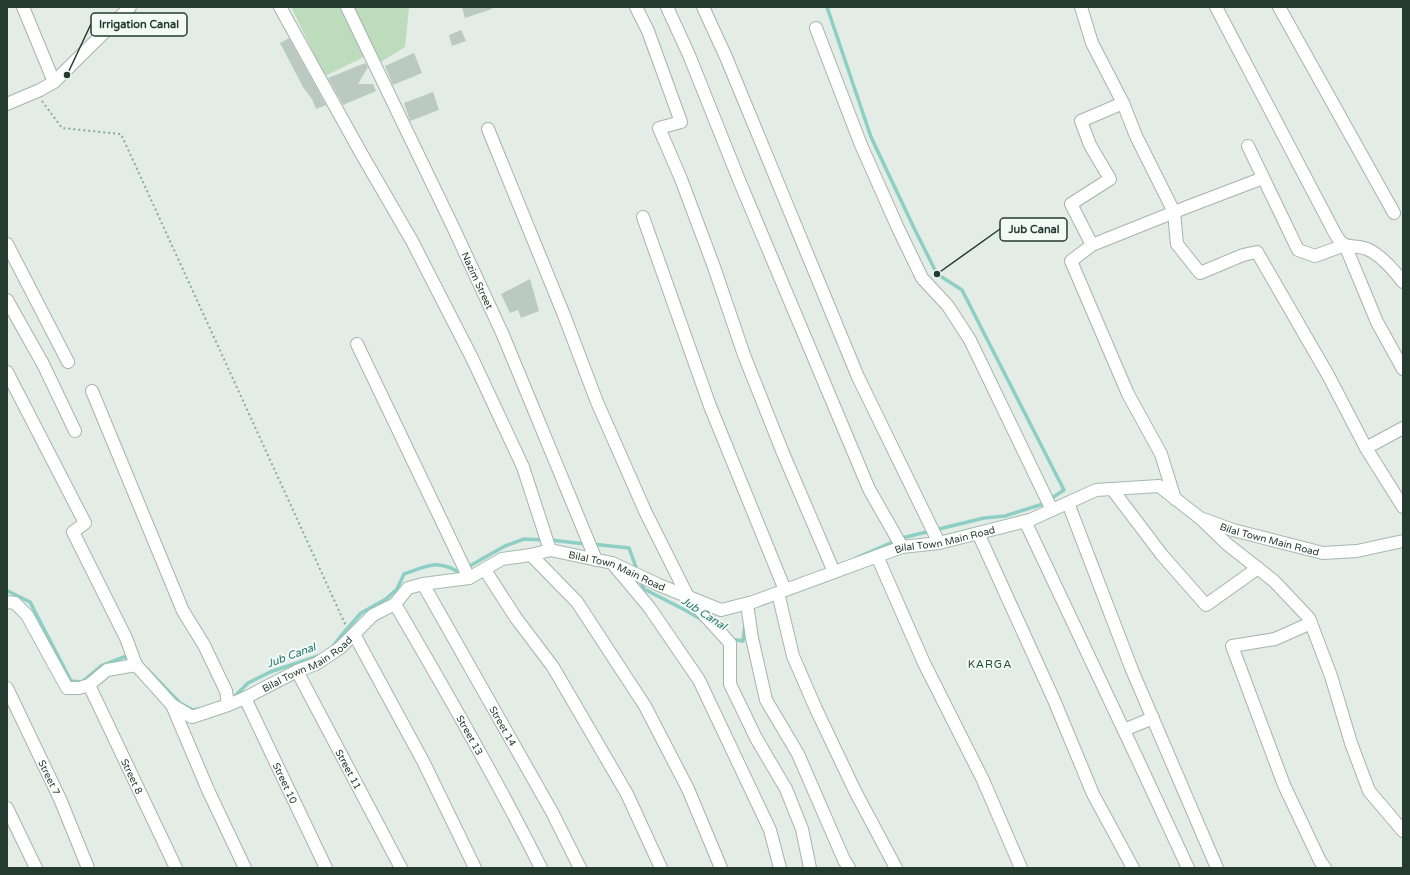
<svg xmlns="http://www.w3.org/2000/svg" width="1410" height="875" viewBox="0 0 1410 875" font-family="'Varela Round',sans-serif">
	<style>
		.green { fill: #bddcbc }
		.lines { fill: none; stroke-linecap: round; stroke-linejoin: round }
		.stream { stroke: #8dcfc6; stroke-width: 3.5 }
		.building { fill: #bbcac0 }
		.street-casing { stroke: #a6b4ab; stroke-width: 14 }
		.secondary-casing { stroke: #a4baad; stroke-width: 14 }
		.path { stroke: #84ae95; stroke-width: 2; stroke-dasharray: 2 3; stroke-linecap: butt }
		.street { stroke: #fff; stroke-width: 12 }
		.secondary { stroke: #fff; stroke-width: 12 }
		.labels { text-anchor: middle; stroke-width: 4; stroke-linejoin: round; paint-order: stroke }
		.street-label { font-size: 10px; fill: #233c2f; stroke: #f3f9f4 }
		.water-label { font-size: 11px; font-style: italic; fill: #20766c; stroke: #f3f9f4 }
		.neighbourhood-label { font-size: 11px; letter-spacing: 1px; fill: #204e36; stroke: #f3f9f4 }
		.leader { fill: none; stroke: #233c2f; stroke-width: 1.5 }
		.callout-dot { fill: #233c2f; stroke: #f3f9f4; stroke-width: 1.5 }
		.callout { fill: #f3f9f4; stroke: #233c2f; stroke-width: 1.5 }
		.callout-label { font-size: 11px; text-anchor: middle; font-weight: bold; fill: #233c2f }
	</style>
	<rect width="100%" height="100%" fill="#e3ece5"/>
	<g class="green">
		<path d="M291,7H342L366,56L325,76Z"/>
		<path d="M352,7H409L405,47L379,63Z"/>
	</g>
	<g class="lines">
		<g class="stream">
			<path d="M827,7L871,137L914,228L937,274L962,290L1064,490L1043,504L1005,516L984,518L902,538L856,558"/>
			<path d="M550,540L586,544"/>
			<path d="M592,544L629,548L637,570"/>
			<path d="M640,580L644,589L685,610L704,621"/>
			<path d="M7,591H8L30,602L71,681L82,682L101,666L124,657L130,659"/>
			<path d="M730,639L743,641L745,624"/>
			<path d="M331,649L340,637L361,613L386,599L397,589L404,574C428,566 435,559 459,572L505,546L524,539L544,540"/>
			<path d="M147,669L180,703L193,710L199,709"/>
			<path d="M233,698L248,683L270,672L321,655"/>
		</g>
	</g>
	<g class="building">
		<path d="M462,7H492V9L465,18Z"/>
		<path d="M461,30L466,41L452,46L449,35Z"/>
		<path d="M289,38L326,105L316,109L312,99L303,87L280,43Z"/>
		<path d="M414,53L422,73L393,85L385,66Z"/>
		<path d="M365,63L368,67L358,84H373L376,91L343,105L328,78Z"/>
		<path d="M433,92L439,110L410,121L404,103Z"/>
		<path d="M530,279L539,311L521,318L518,310L510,313L501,294Z"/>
	</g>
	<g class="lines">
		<g class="street-casing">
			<g id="street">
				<path d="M23,7L54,82"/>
				<path d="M280,7L361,153L412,241L472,358L523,467L550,550"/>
				<path id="s1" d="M347,7L454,229L503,335L596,560"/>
				<path d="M636,7L648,31L681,122L659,128L681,179L714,267L744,355L783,453L834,572"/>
				<path d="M667,7L689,55L739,180L869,489L902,547"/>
				<path d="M703,7L726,57L858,377L939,543"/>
				<path d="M1081,7L1092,43L1123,103L1081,121L1090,145L1110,179L1071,204L1092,245L1071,261L1128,394L1161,454L1175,499"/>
				<path d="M1216,7L1329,222C1333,229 1338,242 1345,245C1351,247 1360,246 1367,249C1381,255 1393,269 1403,282"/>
				<path d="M1279,7L1394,213"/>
				<path d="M816,28L861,145L897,226L922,278L948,306L970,340L1052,510"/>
				<path d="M1123,103L1136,136L1174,212L1177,244L1200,273L1243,255L1257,252L1328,375L1366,448"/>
				<path d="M7,104L40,90L54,82L130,7"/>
				<path d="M488,129L564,315L597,402L645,511L688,597L730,643V684L756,738L786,789L802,829L810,868"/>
				<path d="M1248,146L1298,250L1315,256L1345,245L1377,322L1403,369"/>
				<path d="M643,217L710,406L785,590"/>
				<path d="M7,244L68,362"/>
				<path d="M1092,245L1187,207L1263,178"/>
				<path d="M7,300L43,364L75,431"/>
				<path d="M357,344L469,578"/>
				<path d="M7,372L85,523L73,532L126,638L136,665"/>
				<path d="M92,391L183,611L204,645L226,691L228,705"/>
				<path d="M1403,428L1366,448L1403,507"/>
				<path d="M1112,489L1162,555L1206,605L1258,568"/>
				<path d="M1068,503L1132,670L1217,868"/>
				<path d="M1200,518L1227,544L1274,581L1309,618L1331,676L1351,743L1369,791L1403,831"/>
				<path d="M1025,521L1136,756L1188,868"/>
				<path d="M978,533L1054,700L1093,794L1133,868"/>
				<path d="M531,555L577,602L645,706L688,789L721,868"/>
				<path d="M877,556L924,663L983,780L1021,868"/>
				<path d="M612,563L649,607L699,680L770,830L780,868"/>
				<path d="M485,570L516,618L553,667L627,794L661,868"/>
				<path id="s2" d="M423,584L552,812L580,868"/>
				<path d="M778,593L793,656L816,709L855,791L896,868"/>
				<path id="s3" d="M395,604C446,691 496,778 541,868"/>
				<path d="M747,604L752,638L766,700L798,754L844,860L849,868"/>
				<path d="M1311,623L1275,639L1232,646L1284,785L1320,861L1325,868"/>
				<path d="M354,634L423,761L475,868"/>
				<path id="s4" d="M297,671L401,868"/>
				<path id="s5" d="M89,685L176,868"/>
				<path id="s6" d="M7,688L60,799L88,868"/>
				<path id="s7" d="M245,698L326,868"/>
				<path d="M172,705L208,790L245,868"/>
				<path d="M1124,730L1153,718"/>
				<path d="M7,808L36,868"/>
			</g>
		</g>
		<g class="secondary-casing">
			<g id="secondary">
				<path id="s8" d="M7,602L15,603L27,615L67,688H79L89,685L107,670L136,665L172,705L192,717L228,705L245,698L297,671L316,664L340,648L373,615L395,604L408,588L423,584L469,578L502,559L531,555L550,550L612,563L659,585L721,610L753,602L902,547L939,543L1030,520L1096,490L1159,486L1200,518L1233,530L1323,553L1357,551L1403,541"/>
			</g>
		</g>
		<path class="path" d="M42,101L62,128L121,134L346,626"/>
		<use href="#street" class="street"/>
		<use href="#secondary" class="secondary"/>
	</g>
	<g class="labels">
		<g class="street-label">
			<text dy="4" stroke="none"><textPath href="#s1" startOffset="303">Nazim Street</textPath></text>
			<text dy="4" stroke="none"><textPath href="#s8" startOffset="1431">Bilal Town Main Road</textPath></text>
			<text dy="4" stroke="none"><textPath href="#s8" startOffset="1083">Bilal Town Main Road</textPath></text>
			<text dy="4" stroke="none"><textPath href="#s8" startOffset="736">Bilal Town Main Road</textPath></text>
			<text dy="4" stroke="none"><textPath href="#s8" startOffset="388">Bilal Town Main Road</textPath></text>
			<text dy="4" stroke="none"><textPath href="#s2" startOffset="163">Street 14</textPath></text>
			<text dy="4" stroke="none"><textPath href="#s3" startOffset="151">Street 13</textPath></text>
			<text dy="4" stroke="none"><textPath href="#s4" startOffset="111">Street 11</textPath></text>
			<text dy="4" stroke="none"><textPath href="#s6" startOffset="99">Street 7</textPath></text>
			<text dy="4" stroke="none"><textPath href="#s5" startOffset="101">Street 8</textPath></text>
			<text dy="4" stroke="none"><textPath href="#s7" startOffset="94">Street 10</textPath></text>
		</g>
		<g class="water-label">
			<text transform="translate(704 613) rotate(33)" y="4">Jub Canal</text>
			<text transform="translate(291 655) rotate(-20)" y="4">Jub Canal</text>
		</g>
		<g class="neighbourhood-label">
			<text x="990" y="668">KARGA</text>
		</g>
	</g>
	<path class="leader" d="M67 75L91 24M937 274L1000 229"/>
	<g class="callout-dot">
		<circle cx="67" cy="75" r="4"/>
		<circle cx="937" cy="274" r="4"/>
	</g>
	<g class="callout">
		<rect x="91" y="13" width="96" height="23" rx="4"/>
		<rect x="1000" y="218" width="67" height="23" rx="4"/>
	</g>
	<g class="callout-label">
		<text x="139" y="28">Irrigation Canal</text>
		<text x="1034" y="233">Jub Canal</text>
	</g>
	<rect width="1410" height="875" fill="none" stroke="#233c2f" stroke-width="16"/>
</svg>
